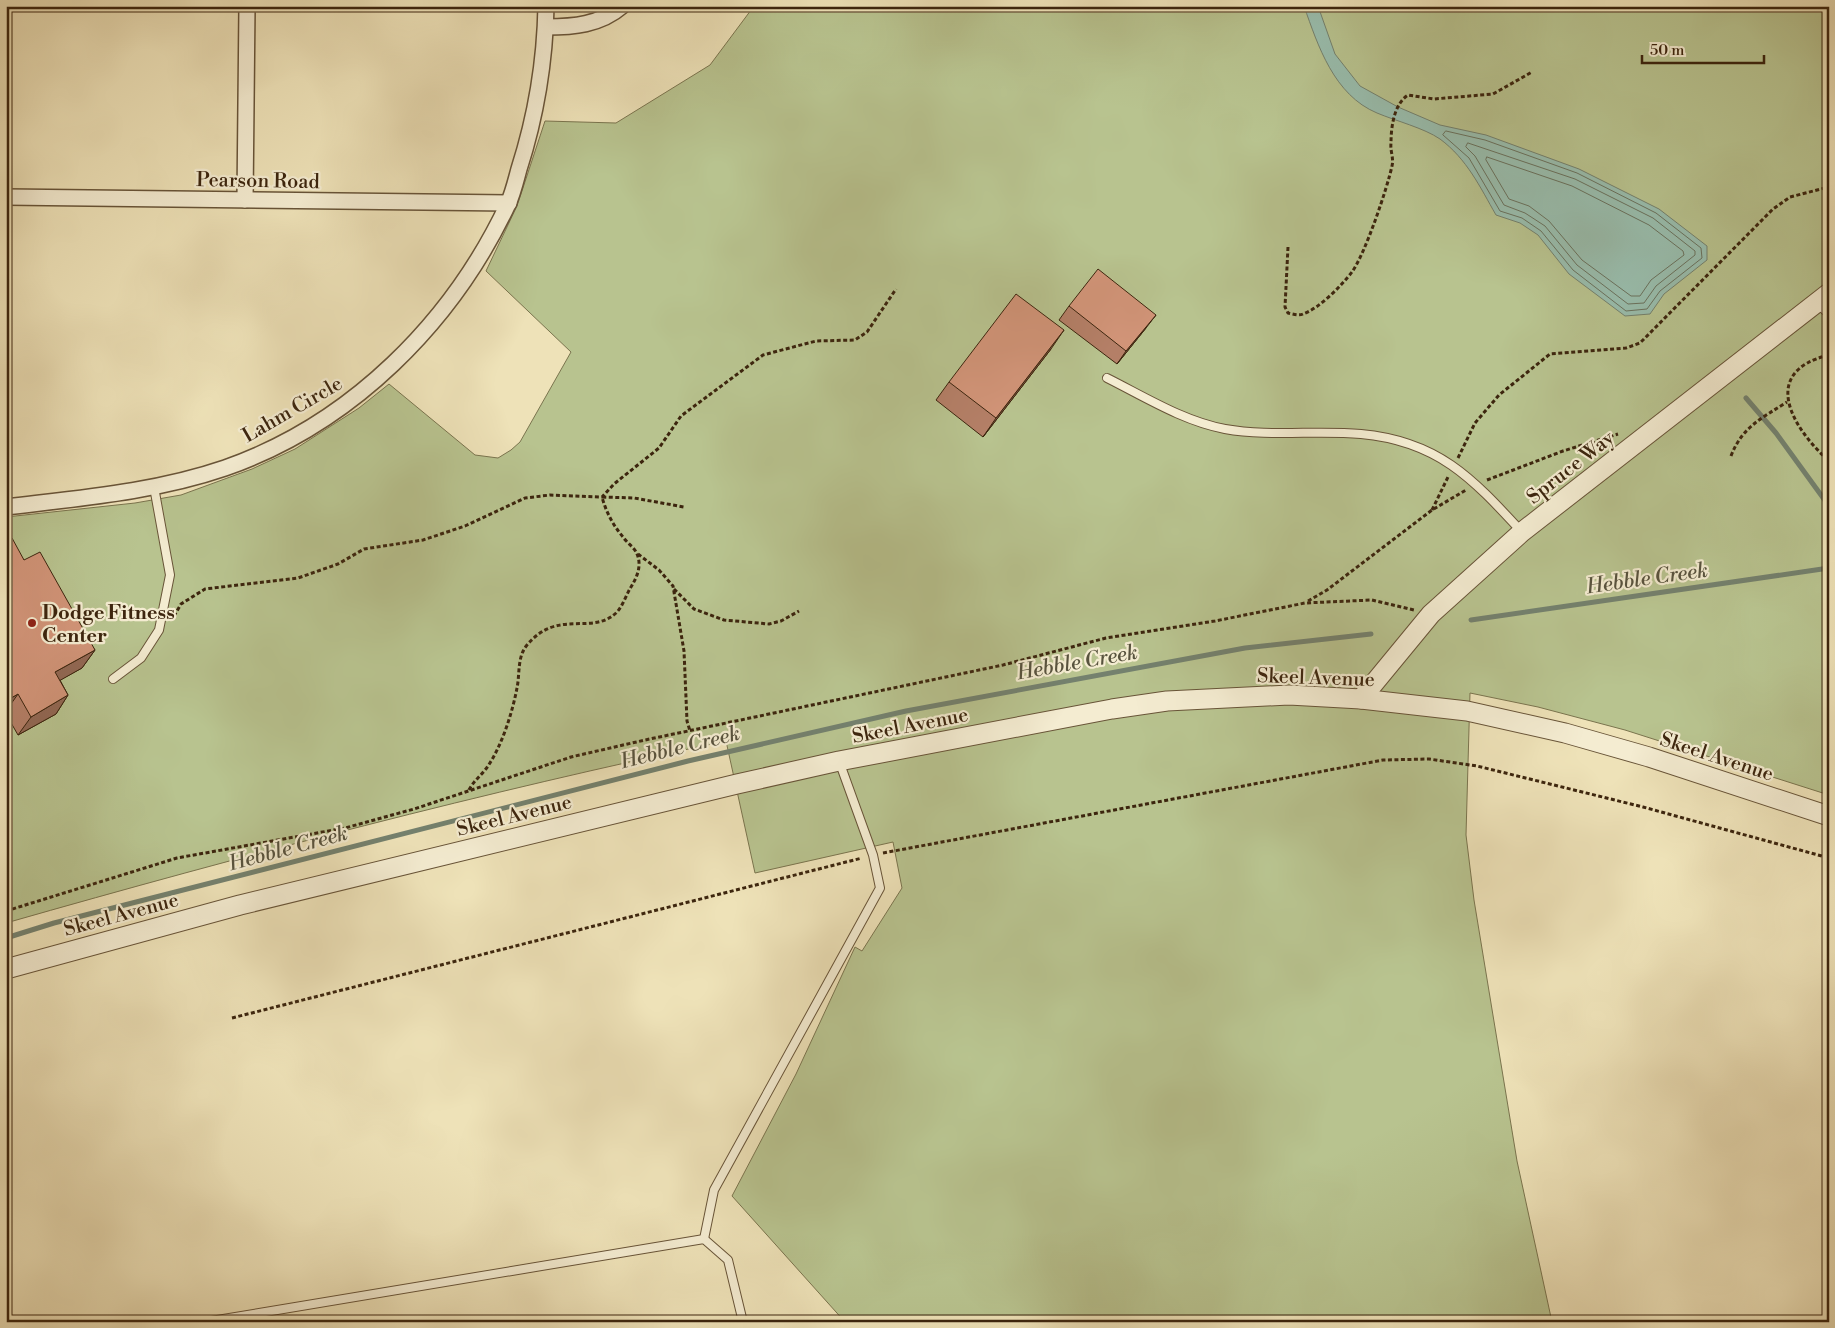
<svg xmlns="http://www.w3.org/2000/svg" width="1835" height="1328" viewBox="0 0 1835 1328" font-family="'Libre Bodoni',serif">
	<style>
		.green { fill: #b8c38f; stroke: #7a744e }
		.water { fill: #99beae; stroke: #74816e }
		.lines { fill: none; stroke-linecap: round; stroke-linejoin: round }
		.shore { stroke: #6a725e; stroke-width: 1 }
		.stream { stroke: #74816e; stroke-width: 5 }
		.service-casing { stroke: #685438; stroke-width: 10 }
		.minor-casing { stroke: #685438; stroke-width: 18 }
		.tertiary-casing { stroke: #685438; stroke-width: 21 }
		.path { stroke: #3c250e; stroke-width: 3; stroke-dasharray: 4 2.5; stroke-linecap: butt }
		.service { stroke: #f4ecd1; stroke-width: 8 }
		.minor { stroke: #f4ecd1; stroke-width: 15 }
		.tertiary { stroke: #f4ecd1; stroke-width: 19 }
		.wall { fill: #b47f67; stroke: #3c250e }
		.shaded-wall { fill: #926854; stroke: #3c250e }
		.building { fill: #d19478; stroke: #3c250e }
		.poi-dot { fill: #8f2418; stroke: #f4ecd1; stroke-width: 2 }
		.labels { text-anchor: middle; stroke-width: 4.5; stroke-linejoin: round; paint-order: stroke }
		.street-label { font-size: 20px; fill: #3c250e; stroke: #f4ecd1 }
		.poi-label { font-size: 20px; font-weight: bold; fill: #3c250e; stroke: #f4ecd1; text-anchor: start }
		.water-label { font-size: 21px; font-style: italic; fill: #58533e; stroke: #f4ecd1 }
	</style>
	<rect width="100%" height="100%" fill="#eee2b8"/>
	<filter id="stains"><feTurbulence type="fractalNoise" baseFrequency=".004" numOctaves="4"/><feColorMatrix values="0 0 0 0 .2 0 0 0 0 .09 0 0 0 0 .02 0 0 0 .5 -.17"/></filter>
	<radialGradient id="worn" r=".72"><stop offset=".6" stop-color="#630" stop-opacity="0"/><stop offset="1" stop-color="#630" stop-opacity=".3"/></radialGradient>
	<path class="green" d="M754,6H1829V795L1625,730L1538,707L1470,693L1466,835L1474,900L1517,1161L1552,1322H845L732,1196L796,1074L855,947L862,951L902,888L893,842L755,873L726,741C484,792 244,855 6,923V517L135,503L181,495L252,469L295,449L359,408L389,384L475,455L498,458L511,450L520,442L571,352L486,271L517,206L545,121L616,123L710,65Z"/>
	<path class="water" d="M1304,6H1318L1335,54L1360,86L1398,107L1440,125L1486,135L1579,169L1659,209L1707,246V260L1664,294L1650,314L1625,316L1569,274L1538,235L1520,223L1496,215C1480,187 1467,159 1440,139C1424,128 1396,121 1377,113C1334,95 1318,46 1304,6Z"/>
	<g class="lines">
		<g class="shore">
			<path d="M1446,131L1485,140L1577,173L1656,213L1701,248L1702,258L1660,291L1647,309L1626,311L1573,270L1541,231L1522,218L1500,211L1469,158L1443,135Z"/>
			<path d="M1468,143L1575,179L1653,218L1695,251V255L1656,286L1644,303L1628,304L1577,265L1545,226L1525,213L1504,205L1475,156L1466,147Z"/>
			<path d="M1487,157L1572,186L1649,225L1683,251L1684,255L1651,280L1640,296H1631L1582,260L1549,221L1529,206L1509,199L1486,160Z"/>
		</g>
		<g class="stream">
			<path d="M1746,398L1776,433L1829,506"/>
			<path d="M1471,620L1829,568"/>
			<path d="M6,938L54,923L688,761L906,711L1245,648L1371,634"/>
		</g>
		<g class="service-casing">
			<g id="service">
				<path d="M1817,303L1829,314"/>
				<path d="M1107,378C1145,397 1183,421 1225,429C1269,437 1316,430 1361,434C1438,441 1472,478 1521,531"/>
				<path d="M113,679L141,658L159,630L170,575L154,487"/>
				<path d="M704,1239L714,1190L880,888L873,855L839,761"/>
				<path d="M205,1322L704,1239L728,1260L743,1322"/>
			</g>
		</g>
		<g class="minor-casing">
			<g id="minor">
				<path d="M546,27C573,27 600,25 622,6"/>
				<path d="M6,197L509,203"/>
				<path d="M245,200L247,6"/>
				<path d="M6,507C80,498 155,492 225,468C351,424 452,323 508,204C513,193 516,180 519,169C536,116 545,62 546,6"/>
			</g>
		</g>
		<g class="tertiary-casing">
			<g id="tertiary">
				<path d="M1361,699L1431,614L1522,532L1829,293"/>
				<path d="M6,969L240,905L737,784L839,761L1112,709L1167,701L1289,695L1361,699L1467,711L1565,733L1649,757L1829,816"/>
			</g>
		</g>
		<g class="path">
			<path d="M1288,247L1285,307L1288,313C1293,314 1299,316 1303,314C1320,308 1341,286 1352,272C1365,254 1387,189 1392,166C1394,158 1390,151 1391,143C1391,127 1394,104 1408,95L1434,99L1493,94L1532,72"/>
			<path d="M1829,355C1758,372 1793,429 1829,461"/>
			<path d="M1731,456C1742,427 1762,418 1787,402"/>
			<path d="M1458,458L1475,423L1499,395L1550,354L1626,348L1640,343L1773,209L1790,197L1829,187"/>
			<path d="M1487,480L1563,451L1618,434"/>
			<path d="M1432,510L1448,477"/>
			<path d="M638,554L659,570L673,586L684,651L687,721L690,731"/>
			<path d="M674,589L694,609L724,620L769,624L781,621L799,611"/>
			<path d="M1308,601L1327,590L1432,510L1466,490"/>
			<path d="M174,616L181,604L205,589L298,578L338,564L364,549L423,540L465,526L525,498L550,495L602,497L614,484L659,448L681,416L763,355L816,341L855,340L867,332L896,289"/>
			<path d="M469,790C474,780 482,775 488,766C502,745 512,714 517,688C520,674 517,657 527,645C558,608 591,636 616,613C623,606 626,595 631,587C637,577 642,566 637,554C635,548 627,543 623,537C613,525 606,512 602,497L634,498L684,507"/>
			<path d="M883,853L1383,760L1429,759L1477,766L1643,807L1829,858"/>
			<path d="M6,911L177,858L345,828L414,809L571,757L645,740L1003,665L1106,638L1215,621L1305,603L1372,600L1414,610"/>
			<path d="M232,1018L862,858"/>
		</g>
		<use href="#service" class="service"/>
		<use href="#minor" class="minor"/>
		<use href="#tertiary" class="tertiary"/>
	</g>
	<g class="wall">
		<path d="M1069,306L1146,328L1117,364L1059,320Z"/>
		<path d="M1051,349L983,437L936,400L949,382Z"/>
		<path d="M6,541L24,560L95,650L82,668L60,680L68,695L56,714L18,735L6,714Z"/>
	</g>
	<g class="shaded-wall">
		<path d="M1156,315L1146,328L1117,364L1126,351Z"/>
		<path d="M1064,330L1051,349L983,437L996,418Z"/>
		<path d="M95,650L82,668L43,690L55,672Z"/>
		<path d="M18,694L6,711V701Z"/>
		<path d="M68,695L56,714L18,735L31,717Z"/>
	</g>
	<g class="building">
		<path d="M1098,269L1156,315L1126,351L1069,306Z"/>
		<path d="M1016,294L1064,330L996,418L949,382Z"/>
		<path d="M12,538L24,560L40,552L95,650L55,672L68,695L31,717L18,694L6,701V541Z"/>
	</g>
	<circle class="poi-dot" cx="32" cy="623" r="5"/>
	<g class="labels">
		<g class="street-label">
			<text transform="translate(258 180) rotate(1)" y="7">Pearson Road</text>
			<text transform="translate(292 409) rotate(-30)" y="7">Lahm Circle</text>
			<text transform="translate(1570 467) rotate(-38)" y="7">Spruce Way</text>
			<text transform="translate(1316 677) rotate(2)" y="7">Skeel Avenue</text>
			<text transform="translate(910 725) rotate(-11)" y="7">Skeel Avenue</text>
			<text transform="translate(1717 756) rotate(18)" y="7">Skeel Avenue</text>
			<text transform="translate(514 815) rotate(-14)" y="7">Skeel Avenue</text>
			<text transform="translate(121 914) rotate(-15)" y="7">Skeel Avenue</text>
		</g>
		<g class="poi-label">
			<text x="42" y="619">Dodge Fitness<tspan x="42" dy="23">Center</tspan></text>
		</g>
		<g class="water-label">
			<text transform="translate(1647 578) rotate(-8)" y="7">Hebble Creek</text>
			<text transform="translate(1077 662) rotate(-10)" y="7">Hebble Creek</text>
			<text transform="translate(680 747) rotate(-14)" y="7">Hebble Creek</text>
			<text transform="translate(288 848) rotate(-15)" y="7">Hebble Creek</text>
		</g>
	</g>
	<rect width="1835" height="1328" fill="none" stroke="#eee2b8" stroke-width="25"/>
	<rect x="8" y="8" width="1820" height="1313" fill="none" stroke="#3c250e" stroke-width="2.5"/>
	<rect x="12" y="12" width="1810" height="1303" fill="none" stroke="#3c250e"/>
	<path d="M1642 55v8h122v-8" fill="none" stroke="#3c250e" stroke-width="2.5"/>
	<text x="1650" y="55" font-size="15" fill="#3c250e" stroke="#f4ecd1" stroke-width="4" paint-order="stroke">50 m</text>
	<rect width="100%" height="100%" filter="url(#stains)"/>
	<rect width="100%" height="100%" fill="url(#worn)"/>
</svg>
